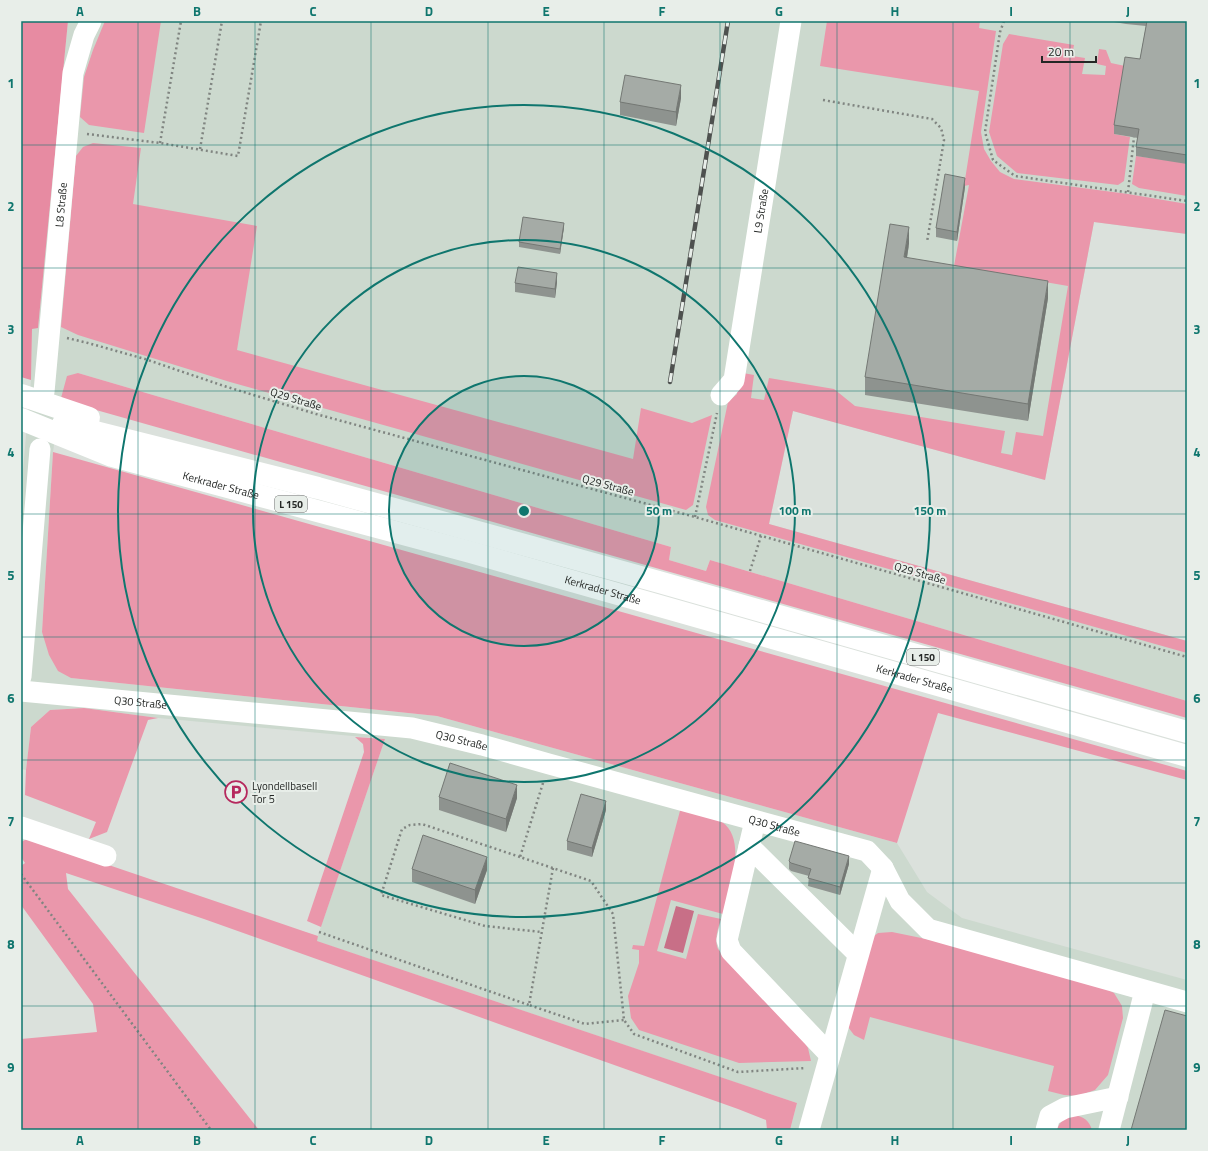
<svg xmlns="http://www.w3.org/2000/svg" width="1208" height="1151" viewBox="0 0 1208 1151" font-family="'Titillium Web',sans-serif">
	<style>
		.built { fill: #ccd9ce }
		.green { fill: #ea97ab }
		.forest { fill: #e78ba2 }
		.water { fill: #c86f87 }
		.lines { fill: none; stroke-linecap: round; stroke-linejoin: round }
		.path { stroke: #808581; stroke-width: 2.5; stroke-dasharray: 2 3; stroke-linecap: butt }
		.minor { stroke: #fff; stroke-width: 21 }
		.highway { stroke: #fff; stroke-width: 22 }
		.rail-casing { stroke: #4e514f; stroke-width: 4.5 }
		.rail { stroke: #e8eee9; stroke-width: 3; stroke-dasharray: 9; stroke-linecap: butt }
		.wall { fill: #8e938f }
		.shaded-wall { fill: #747874 }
		.building { fill: #a5aba6; stroke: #747874 }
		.grid { fill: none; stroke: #0f766e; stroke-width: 1; stroke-opacity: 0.55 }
		.ring { fill: none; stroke: #0f766e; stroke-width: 2 }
		.labels { text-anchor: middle; stroke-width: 4; stroke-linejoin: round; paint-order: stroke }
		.shield { fill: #e8eee9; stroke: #5f6360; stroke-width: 1 }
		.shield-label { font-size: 10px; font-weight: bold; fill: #242725 }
		.street-label { font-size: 11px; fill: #242725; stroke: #e8eee9 }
		.poi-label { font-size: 11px; fill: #242725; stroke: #e8eee9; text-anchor: start }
		.centre { fill: #0f766e; stroke: #e8eee9; stroke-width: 2 }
		.ring-label { font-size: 12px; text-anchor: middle; font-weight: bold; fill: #0f766e; stroke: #e8eee9; stroke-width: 4; stroke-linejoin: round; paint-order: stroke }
		.neatline { fill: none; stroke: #0f766e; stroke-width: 1.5 }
		.grid-label { font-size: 13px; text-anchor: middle; font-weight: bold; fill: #0f766e }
	</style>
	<rect width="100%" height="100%" fill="#dbe1dc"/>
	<path class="built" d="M68,21H1187V234L1094,222L1045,480L793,411L769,524L1187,641V701L710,560L706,571L669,560L671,547L78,373L61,398L53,452L42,632L71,678L437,716L897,843L927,892L962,918L1187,980V1130H790L797,1103L316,941L385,739L158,718L84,708L50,710L31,727L26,770L21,769V492L31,380L32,329L38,327Z"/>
	<g class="green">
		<path d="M105,21H161L144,133L89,125L80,117L84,77L93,50Z"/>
		<path d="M827,21H980L979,28L996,31L981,132L984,149L991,161L1000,172L1014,179L1128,194L1187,204V234L1094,222L1045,480L793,411L769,524L1187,641V653L715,520L708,515L706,507L728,402L737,394V386L743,373L754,375L751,398L764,400L769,378L834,389L855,406L1005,431L1001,453L1012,455L1016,432L1043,436L1068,286L954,266L969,185L964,186L979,91L820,66Z"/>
		<path d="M1009,34L1074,45L1072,56L1085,58L1082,74L1105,75L1106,66L1097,64L1099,49L1106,50L1111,63L1125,66L1114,134L1130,137L1124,181L1118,185L1017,173L997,156L989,132L1003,44Z"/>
		<path d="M93,143L141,148L133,204L257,226L237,350L633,459L641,408L692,423L712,415L693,505L686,510L230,382L78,335L61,327L76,156L83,147Z"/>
		<path d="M1136,156L1187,163V196L1139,188L1132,184Z"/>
		<path d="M78,373L671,547L669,560L706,571L710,560L1187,701V718L82,406L61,398L67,376Z"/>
		<path d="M53,452L1187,771V780L938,713L897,843L437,716L71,678L58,671L49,655L42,632Z"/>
		<path d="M84,708L158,718L148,720L107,832L89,839L96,822L25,795L26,770L31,727L50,710Z"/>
		<path d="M355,737L385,739L321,927L307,921L364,752L363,744Z"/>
		<path d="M681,807C691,811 714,817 722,822C748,840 729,889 723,914L671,900L657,951L686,959L698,914L721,919C718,929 714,939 718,949L798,1031L808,1048L811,1061L739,1063L639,1030L631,1018L628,996L639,963V950L632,949L633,945L644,946Z"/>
		<path d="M29,838L303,931L318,936L317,941L797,1103L790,1130H767L766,1120L738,1109L204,919L66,873L68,889L259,1130H21V1039L97,1032L93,1004L21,905V866L25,863L21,857V842Z"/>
		<path d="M892,932L931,940L1103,987L1114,993L1122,1006L1123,1018L1108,1075L1095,1090L1078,1096L1064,1095L1048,1091L1054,1066L870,1017L864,1040L854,1035L848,1027L869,940L878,933Z"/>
		<path d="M1074,1115C1084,1117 1089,1120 1092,1130H1057C1060,1120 1066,1118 1074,1115Z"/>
	</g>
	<path class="forest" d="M21,21H68L38,328L32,329L31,380L21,377Z"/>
	<path class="water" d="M676,906L694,911L683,953L664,948Z"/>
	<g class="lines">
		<g class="path">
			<path d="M1004,21L1000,32L985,132L993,160L1015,176L1187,201"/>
			<path d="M823,100L932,119L941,128L944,140L927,242"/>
			<path d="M87,134L160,143L238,156L261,21"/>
			<path d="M160,143L181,21"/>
			<path d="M200,149L222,21"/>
			<path d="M1128,192L1134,137"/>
			<path d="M67,338L88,343L145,359L224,386L316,414L695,517L1187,657"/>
			<path d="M695,517L717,413"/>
			<path d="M750,571L761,536"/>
			<path d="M543,783L520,857L591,881L613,914L624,1020L634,1034L738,1072L806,1068"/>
			<path d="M520,857L422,824L410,825L402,829L381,895L485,926L541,932"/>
			<path d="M553,868L529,1005L585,1024L624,1020"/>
			<path d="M21,874L211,1130"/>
			<path d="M319,932L529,1005"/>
		</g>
		<g class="minor">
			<path id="s1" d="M44,392L73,73L84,35L91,21"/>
			<path id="s2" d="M721,395L734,380L791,21"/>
			<path d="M21,677L40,449"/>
			<path id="s3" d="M21,691L412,728L482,745L549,764L867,851L883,868L900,901L928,929L1187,1002"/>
			<path d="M755,821L727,940L731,951L830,1055"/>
			<path d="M21,827L106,856"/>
			<path d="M749,846L858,954"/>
			<path d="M809,1130L883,868"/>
			<path d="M1046,1130L1050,1116L1065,1108L1118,1097"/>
			<path d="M1109,1130L1145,991"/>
		</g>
		<g class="highway">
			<path d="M21,395L89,418"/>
			<path id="s4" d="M21,419L112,456L470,552L1187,756"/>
			<path d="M63,424L318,488L659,582L1187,732"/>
		</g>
		<g class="rail-casing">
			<path id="rail" d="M670,382L728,21"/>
		</g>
		<use href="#rail" class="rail"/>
	</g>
	<g class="wall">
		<path d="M1108,21H1179L1187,22V164L1136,156V147L1138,138L1114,134V125L1140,59L1146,26L1126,24Z"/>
		<path d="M681,98L676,126L620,115V102Z"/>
		<path d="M965,187L957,241L936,237V228Z"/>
		<path d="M564,227L560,254L519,247V242Z"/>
		<path d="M909,244L907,258L1048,298L1028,421L865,395V377Z"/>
		<path d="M557,282L555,298L515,292V283Z"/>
		<path d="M439,797L517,798L506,832L439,810Z"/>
		<path d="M606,810L592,857L567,850V841Z"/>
		<path d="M789,861L849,864L840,895L808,886L809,876L791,871L789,869Z"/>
		<path d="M412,869L487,870L475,904L412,882Z"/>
	</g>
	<g class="shaded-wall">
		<path d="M681,85V98L676,126V112Z"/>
		<path d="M965,178V187L957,241V232Z"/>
		<path d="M564,223V227L560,254V249Z"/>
		<path d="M909,227V244L904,275V257Z"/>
		<path d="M557,273V282L555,298V289Z"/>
		<path d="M1048,281V298L1028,421V404Z"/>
		<path d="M517,785V798L506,832V819Z"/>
		<path d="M606,801V810L592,857V848Z"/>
		<path d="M849,856V864L840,895V887Z"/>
		<path d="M487,857V870L475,904V890Z"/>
	</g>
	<g class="building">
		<path d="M1147,21H1179L1187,22V155L1136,147L1139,129L1114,125L1125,57L1140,59Z"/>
		<path d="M625,75L681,85L676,112L620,102Z"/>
		<path d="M945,174L965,178L957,232L936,228Z"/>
		<path d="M523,217L564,223L560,249L519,242Z"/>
		<path d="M890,224L909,227L904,257L1048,281L1028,404L865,377Z"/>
		<path d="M518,267L557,273L555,289L515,283Z"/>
		<path d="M450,763L517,785L506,819L439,797Z"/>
		<path d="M581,794L606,801L592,848L567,841Z"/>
		<path d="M423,835L487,857L475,890L412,869Z"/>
		<path d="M795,841L849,856L840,887L808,878L811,869L791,863L789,861Z"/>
		<path d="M1165,1010L1187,1016V1130H1131Z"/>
	</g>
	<path class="grid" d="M138,21V1130M255,21V1130M371,21V1130M488,21V1130M604,21V1130M720,21V1130M837,21V1130M953,21V1130M1070,21V1130M21,145H1187M21,268H1187M21,391H1187M21,514H1187M21,637H1187M21,760H1187M21,883H1187M21,1006H1187"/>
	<circle cx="524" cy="511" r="135" fill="#0f766e" fill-opacity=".12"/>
	<g class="ring">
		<circle cx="524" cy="511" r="135"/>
		<circle cx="524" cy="511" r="271"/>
		<circle cx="524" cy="511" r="406"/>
	</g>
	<defs>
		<g id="parking-ring" transform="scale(1.15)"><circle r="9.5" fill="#e8eee9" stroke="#b6295e" stroke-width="1.5"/><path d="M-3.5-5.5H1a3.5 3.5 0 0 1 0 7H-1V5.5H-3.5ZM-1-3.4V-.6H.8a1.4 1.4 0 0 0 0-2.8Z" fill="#b6295e"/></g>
	</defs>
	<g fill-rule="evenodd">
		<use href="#parking-ring" x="236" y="792"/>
	</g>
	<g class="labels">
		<g class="shield">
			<rect x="275" y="496" width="32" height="16" rx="3"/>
			<rect x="907" y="649" width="32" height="16" rx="3"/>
		</g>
		<g class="shield-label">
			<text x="291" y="508">L 150</text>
			<text x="923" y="661">L 150</text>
		</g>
		<g class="street-label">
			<text dy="4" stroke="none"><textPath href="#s1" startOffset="188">L8 Straße</textPath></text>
			<text dy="4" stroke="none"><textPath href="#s2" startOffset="191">L9 Straße</textPath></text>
			<text transform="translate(296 399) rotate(17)" y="4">Q29 Straße</text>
			<text dy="4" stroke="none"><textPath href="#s4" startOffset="211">Kerkrader Straße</textPath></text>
			<text transform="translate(608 485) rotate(15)" y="4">Q29 Straße</text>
			<text transform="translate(920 573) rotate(16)" y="4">Q29 Straße</text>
			<text dy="4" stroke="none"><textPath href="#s4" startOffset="607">Kerkrader Straße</textPath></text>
			<text dy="4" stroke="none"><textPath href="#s4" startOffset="931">Kerkrader Straße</textPath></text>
			<text dy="4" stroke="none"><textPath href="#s3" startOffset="120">Q30 Straße</textPath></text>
			<text dy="4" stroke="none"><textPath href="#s3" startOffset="444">Q30 Straße</textPath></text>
			<text dy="4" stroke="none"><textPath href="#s3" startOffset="768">Q30 Straße</textPath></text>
		</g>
		<g class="poi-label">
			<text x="252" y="790">Lyondellbasell<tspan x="252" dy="13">Tor 5</tspan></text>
		</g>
	</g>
	<circle cx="524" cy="511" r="6" class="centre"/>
	<g class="ring-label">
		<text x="659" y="515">50 m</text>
		<text x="795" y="515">100 m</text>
		<text x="930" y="515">150 m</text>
	</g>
	<rect width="1208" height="1151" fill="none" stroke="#e8eee9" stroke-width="44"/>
	<path d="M1042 56v6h54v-6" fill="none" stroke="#242725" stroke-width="2"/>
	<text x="1048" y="56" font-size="12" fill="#242725" stroke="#e8eee9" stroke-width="3" paint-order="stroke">20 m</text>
	<rect x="22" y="22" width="1164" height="1107" class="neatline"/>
	<g class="grid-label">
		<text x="80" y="16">A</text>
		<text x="197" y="16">B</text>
		<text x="313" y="16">C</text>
		<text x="429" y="16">D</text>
		<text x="546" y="16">E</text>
		<text x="662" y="16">F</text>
		<text x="779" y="16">G</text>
		<text x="895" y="16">H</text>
		<text x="1011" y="16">I</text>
		<text x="1128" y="16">J</text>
		<text x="11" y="88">1</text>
		<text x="1197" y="88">1</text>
		<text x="11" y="211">2</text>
		<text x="1197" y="211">2</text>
		<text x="11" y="334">3</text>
		<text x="1197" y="334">3</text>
		<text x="11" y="457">4</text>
		<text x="1197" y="457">4</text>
		<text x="11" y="580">5</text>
		<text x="1197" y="580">5</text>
		<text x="11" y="703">6</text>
		<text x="1197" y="703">6</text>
		<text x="11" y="826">7</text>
		<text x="1197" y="826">7</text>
		<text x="11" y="949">8</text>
		<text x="1197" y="949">8</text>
		<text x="11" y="1072">9</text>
		<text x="1197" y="1072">9</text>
		<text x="80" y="1145">A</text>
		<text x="197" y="1145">B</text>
		<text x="313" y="1145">C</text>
		<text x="429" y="1145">D</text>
		<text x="546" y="1145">E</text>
		<text x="662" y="1145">F</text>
		<text x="779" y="1145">G</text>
		<text x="895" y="1145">H</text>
		<text x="1011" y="1145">I</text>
		<text x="1128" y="1145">J</text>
	</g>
</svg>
